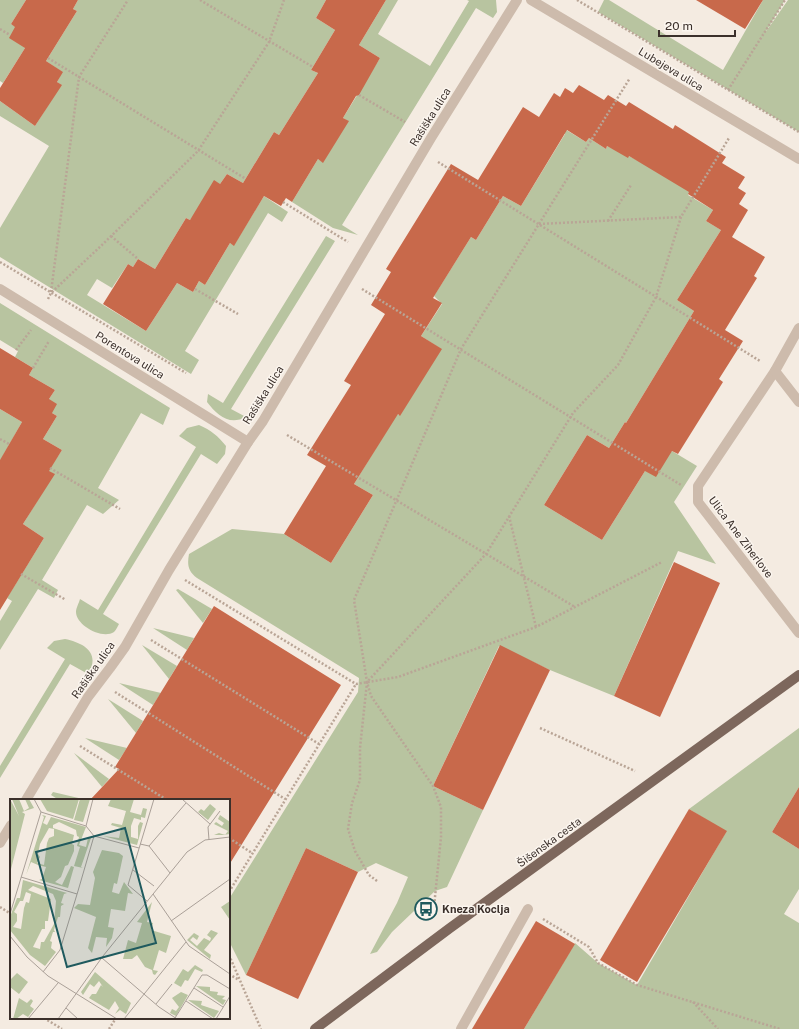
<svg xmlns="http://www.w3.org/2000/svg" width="799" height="1029" viewBox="0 0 799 1029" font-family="'Public Sans',sans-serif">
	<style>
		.green { fill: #b8c4a0 }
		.building { fill: #c8694b }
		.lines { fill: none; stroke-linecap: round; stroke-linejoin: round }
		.path { stroke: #b9a596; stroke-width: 2.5; stroke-dasharray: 2 2; stroke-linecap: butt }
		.minor { stroke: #cdbbac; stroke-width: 10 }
		.major { stroke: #7d675c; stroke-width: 10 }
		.labels { text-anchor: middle; stroke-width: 3; stroke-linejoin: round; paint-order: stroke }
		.street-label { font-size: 11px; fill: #3b302b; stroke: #fbf5ee }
		.poi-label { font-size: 11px; font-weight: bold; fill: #3b302b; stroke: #fbf5ee; text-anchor: start }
		.inset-road { fill: none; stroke: #aaa098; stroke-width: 1 }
		.view { fill: #1f5a5e; fill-opacity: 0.15; stroke: #1f5a5e; stroke-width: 2 }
		.inset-edge { fill: none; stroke: #3b302b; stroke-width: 2 }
	</style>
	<rect width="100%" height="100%" fill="#f4ebe1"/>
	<g class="green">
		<path d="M0,0H26L11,24L16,27L25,48L3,83L0,81Z"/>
		<path d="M78,0H326L316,18L335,30L311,70L318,73L279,135L274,132L243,183L227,174L220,184L190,220L186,218L155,269L138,259L133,267L128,264L112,288L97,279L87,295L146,331L177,283L193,292L199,281L205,285L230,243L234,245L264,196L288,212L282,222L268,213L185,351L199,360L191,374L0,257V228L49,146L0,116V101L35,126L61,85L57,82L62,72L46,61L77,11L73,9Z"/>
		<path d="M386,0H398L378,34L430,66L469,1L467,0H496L497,12L493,18L476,8L342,225L358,235L333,228L292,202L318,159L323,162L348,121L343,118L380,58L359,45Z"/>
		<path d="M604,0H609L723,70L763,0H785L765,33L788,0H799V132L598,12Z"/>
		<path d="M563,128L586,142L589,138L606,149L607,146L629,156L691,189L688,195L713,210L706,221L721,230L677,300L694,311L626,423L625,422L609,448L587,435L544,505L602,540L645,471L672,451L697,466L674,502L716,564L678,551L614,696L550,670L499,646L433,786L483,810L447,887L435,891L392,932L377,952L370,954L397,903L408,877L376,863L358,872L306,848L246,975L229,941V899L358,692L359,678L197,578C188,571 187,565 189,554L232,529L284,534L331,563L373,495L354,484L397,414L400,415L441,349L421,336L442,304L434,296L471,237L476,240L503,196L521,206L565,134L561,131Z"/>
		<path d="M326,236L335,241L231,409L246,417C229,426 217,415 207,402L208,394L223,403Z"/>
		<path d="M0,303L170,408L163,425L141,413L98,488L119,500L103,514L87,505L42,580L58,590L54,598L38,589L0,650V621L12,601L7,598L44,538L23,524L54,474L48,471L62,450L43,439L57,416L52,413L49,399L55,390L29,375L33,368L15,357L18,351L0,340Z"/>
		<path d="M0,409L22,422L0,461Z"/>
		<path d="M199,425C211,430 218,436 226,446L225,454L217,464L201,454L103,614L119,624C118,626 116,630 114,632C102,640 76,625 76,612C76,608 79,603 80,599L98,610L196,447L179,436L187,428Z"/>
		<path d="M178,589L212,609L203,623L176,590Z"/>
		<path d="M153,628L194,638L187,650Z"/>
		<path d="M65,639C84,643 101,653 88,674L70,664L0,778V766L65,659L47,648L54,641Z"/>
		<path d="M142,645L177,666L169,679Z"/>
		<path d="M119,683L161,693L153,705Z"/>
		<path d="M108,699L143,721L136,733Z"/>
		<path d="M799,728V787L772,832L799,849V889L784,914L799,923V1029H524L575,943L598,963L637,985L726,832L689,809Z"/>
		<path d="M85,738L127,748L119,760Z"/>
		<path d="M74,753L109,779L102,787Z"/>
		<path d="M53,792L87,800H59L51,795Z"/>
	</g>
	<g class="building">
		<path d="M26,0H78L73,9L77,11L46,61L63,72L57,82L62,85L35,126L0,101V88L25,48L9,38L15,27L11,24Z"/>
		<path d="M326,0H386L359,45L380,58L359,95L356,96L343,118L349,121L323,163L318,159L292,202L286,198L281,206L264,196L234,246L230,243L205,285L199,281L193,292L177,283L146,331L103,304L128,264L133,267L138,259L155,269L186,218L190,220L214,180L220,184L227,174L243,183L274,132L279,135L318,73L311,70L335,30L316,18Z"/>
		<path d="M696,0H763L745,29Z"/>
		<path d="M579,85L604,100L608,95L626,106L629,102L673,129L675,125L726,157L722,163L745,177L738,188L746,193L739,204L748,210L732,237L765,257L754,276L757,278L725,330L743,341L719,379L723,382L678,454L672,451L656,477L645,471L602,540L544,505L587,435L609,448L625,422L626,423L694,311L677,300L721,230L729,235L706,221L713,210L688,194L689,192L629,156L628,158L607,146L606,149L589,138L586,142L567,130L521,206L503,196L476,240L471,237L433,298L442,303L421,336L442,349L400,416L398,414L354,484L373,495L331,563L284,534L326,466L307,455L351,385L344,381L385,314L371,305L391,272L386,269L451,164L478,180L523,107L539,117L554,93L560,97L565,88L573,93Z"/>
		<path d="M0,348L33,368L29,375L55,390L49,399L57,404L52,413L57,416L43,439L62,450L49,471L55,474L23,524L44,538L0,610V460L22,422L0,409Z"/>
		<path d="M674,562L720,583L660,717L614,696Z"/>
		<path d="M214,606L341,685L229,865V800H90L119,769L115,767Z"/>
		<path d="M500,645L550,670L483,810L433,786Z"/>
		<path d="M799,787V849L772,832Z"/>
		<path d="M689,809L727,831L637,982L600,960Z"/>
		<path d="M306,848L358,872L298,999L246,975Z"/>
		<path d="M536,921L575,944L524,1029H472Z"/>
	</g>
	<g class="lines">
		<g class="path">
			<path d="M200,0L313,67"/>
			<path d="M577,0L799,132"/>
			<path d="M0,29L10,35"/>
			<path d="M48,58L246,179"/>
			<path d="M728,90L785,0"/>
			<path d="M359,95L405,122"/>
			<path d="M438,162L760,361"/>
			<path d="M283,202L348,242"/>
			<path d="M608,221L631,185"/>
			<path d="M539,224L681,217L729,138"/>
			<path d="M111,236L138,259"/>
			<path d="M0,262L186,373"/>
			<path d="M195,289L238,314"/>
			<path d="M362,289L681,485"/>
			<path d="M51,292L79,77L128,0"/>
			<path d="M48,299L51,293L103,244L198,151L269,42L284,0"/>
			<path d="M16,350L31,330"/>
			<path d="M33,368L49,341"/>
			<path d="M287,435L575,607"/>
			<path d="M0,439L9,444"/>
			<path d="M50,468L120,509"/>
			<path d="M509,516L536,627"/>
			<path d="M21,574L66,600"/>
			<path d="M185,580L356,684L398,677L536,627L662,562"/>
			<path d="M151,640L319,744"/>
			<path d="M115,692L285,799"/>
			<path d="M540,728L635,771"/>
			<path d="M80,746L167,800"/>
			<path d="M229,838L252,853"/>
			<path d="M377,881L369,875L355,851L348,829L352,803L360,780V748L367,682L486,554L573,413L618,365L656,297L681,217"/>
			<path d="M229,892L356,684"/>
			<path d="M0,907L11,914"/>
			<path d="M433,917L441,837V807L433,786L371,696L367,682L354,600L461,349L630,78"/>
			<path d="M543,919L589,947L598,963L637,985L780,1029"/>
			<path d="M229,955L261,1029"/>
			<path d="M229,974L239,980"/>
			<path d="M693,1002L718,1029"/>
			<path d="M44,1018L62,1029"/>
			<path d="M109,1029L116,1018"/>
		</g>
		<g class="minor">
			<path d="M531,0L799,159"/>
			<path d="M0,289L248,442"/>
			<path d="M799,328L775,371L698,486V502L799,633"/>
			<path d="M775,371L799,402"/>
			<path d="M26,800L88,697L110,668L125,647L169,570L248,442L263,421L431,138L517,0"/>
			<path d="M0,843L11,825"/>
			<path d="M461,1029L528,909"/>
		</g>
		<path class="major" d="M315,1029L450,928L799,675"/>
	</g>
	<defs>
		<g id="bus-ring" transform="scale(1.15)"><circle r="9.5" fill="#fbf5ee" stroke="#1f5a5e" stroke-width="1.5"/><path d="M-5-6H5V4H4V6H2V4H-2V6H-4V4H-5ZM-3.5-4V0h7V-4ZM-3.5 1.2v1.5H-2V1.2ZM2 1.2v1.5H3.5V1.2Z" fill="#1f5a5e"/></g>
	</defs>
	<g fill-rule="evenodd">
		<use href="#bus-ring" x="426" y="909"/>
	</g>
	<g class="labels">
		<g class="street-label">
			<text transform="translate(671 69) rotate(31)" y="4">Lubejeva ulica</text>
			<text transform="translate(430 117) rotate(-58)" y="4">Rašiška ulica</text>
			<text transform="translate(130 355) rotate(32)" y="4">Porentova ulica</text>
			<text transform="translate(263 395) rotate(-58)" y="4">Rašiška ulica</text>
			<text transform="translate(741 537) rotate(53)" y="4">Ulica Ane Ziherlove</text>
			<text transform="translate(93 670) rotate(-55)" y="4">Rašiška ulica</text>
			<text transform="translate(549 842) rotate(-36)" y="4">Šišenska cesta</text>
		</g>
		<g class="poi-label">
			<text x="442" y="913">Kneza Koclja</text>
		</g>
	</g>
	<g transform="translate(10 799)">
		<rect width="220" height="220" fill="#f4ebe1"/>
		<path d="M0,0L9,17L2,0H9L14,12L19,9L15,0H19L24,9L12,13L15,15L0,74ZM30,0H69L63,20L37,12ZM70,0H80L73,23L64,21ZM101,0H124L120,13L131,16L133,9L137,10L135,19L131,18V21L124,19L121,27V38L128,40V27L130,23L133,24L127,46L93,37L109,39L111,29L101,26L102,24L112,26L116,12L98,7ZM200,5L206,10L198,21L188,13L191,10L194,12ZM32,16L36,17L33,24L37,26L41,18L76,28L69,46L76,48L78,39H76H81L71,68L73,69L64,67L70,48L67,47L69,38L67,37L66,31L49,23L43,26V29L64,36L62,45L64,46V52L58,66L55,67L51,78L45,83L52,86L61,67L64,68L58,89L29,81L32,80L36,68L28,66L24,79L28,66L21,63L16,76L34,18ZM39,29L44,30V37L39,39L37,44L34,66L27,64L30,58L28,55L30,45ZM210,16L220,23V35L213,36H204L209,34L215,36L218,32L204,25L206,23L212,27L214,24L208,20ZM92,51L109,54L113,57L107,85L104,84L102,93L109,95L114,83L123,95L118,94L115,112L101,110L98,128L104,129L102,139L96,148L97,139L86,138L82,154L78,149L86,118L64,109L68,105L80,106L85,79L83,73ZM13,81L57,94L54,95L51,104L54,105L51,107L50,118H48L44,131L45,133H43L40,142L42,143L41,149L46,153L35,167L20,156L0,131V118L7,99H10ZM23,87L43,95L46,102L44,125L34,143H31L30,150L23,148L32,130H35V122H38L41,100L18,91ZM16,93L21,95L19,104L16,103L14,109L11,130L3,128L7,122V115L4,113L10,102H13ZM220,102V121L211,108ZM142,103L137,123L143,124L141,131L161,137L156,154L149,151L143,171L148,172L145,176L143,175L142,171L135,168L127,156L122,160H113L118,141L126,144L132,124L127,123ZM201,131L208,134L194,151L201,156L200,160L177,141L184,134L189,137L187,141L183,138L180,141L187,147L194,139L200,142L201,139L197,136ZM185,166L193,171L192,173L185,170L178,182L175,181L171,188L164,184L173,170L178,173ZM85,173L121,204L116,215L110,211L105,215L109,209L105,202L99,211L79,199L82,195H86L91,186L93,188L89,182L84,188L80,185L73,196L71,193ZM7,174L18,183L9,195L0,188V181ZM186,187L200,188V192L208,193L207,196L215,197L212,200L216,201L213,206ZM171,193L178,196L166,217L160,214L162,210L166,212L169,208L162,199ZM9,199L17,204L21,200L23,202L20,207L24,210L18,218L13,215L6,220L16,206L6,220H3ZM178,201L192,202L191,206L209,212L204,219Z" fill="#b8c4a0" fill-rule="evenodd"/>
		<path class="inset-road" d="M172,0L200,25M31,13L76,27M84,37L129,49M199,41L198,28L210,12M130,45L139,47L160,74M139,47L176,4M123,71L144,87M11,78L67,95M143,95L179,147L220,175M137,102L118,86L144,0M0,115L31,13L24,0M161,122L220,80M0,137L17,158L38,177L107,220M92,159L149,208L167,220M33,173L50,151L68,92L84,37L76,27L83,0M184,189L213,208M176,202L203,220M146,205L162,185M56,209L68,220M165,219L192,176H197L220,190M18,220L48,184M48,220L93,157L177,53L195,41L220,38M114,220L176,143M206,220L220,197"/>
		<path class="view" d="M115,29L146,144L57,168L26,53Z"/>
		<rect width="220" height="220" class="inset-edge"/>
	</g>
	<path d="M659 30v6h76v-6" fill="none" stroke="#3b302b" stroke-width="2"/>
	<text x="665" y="30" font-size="12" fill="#3b302b" stroke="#fbf5ee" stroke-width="3" paint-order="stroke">20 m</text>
</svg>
